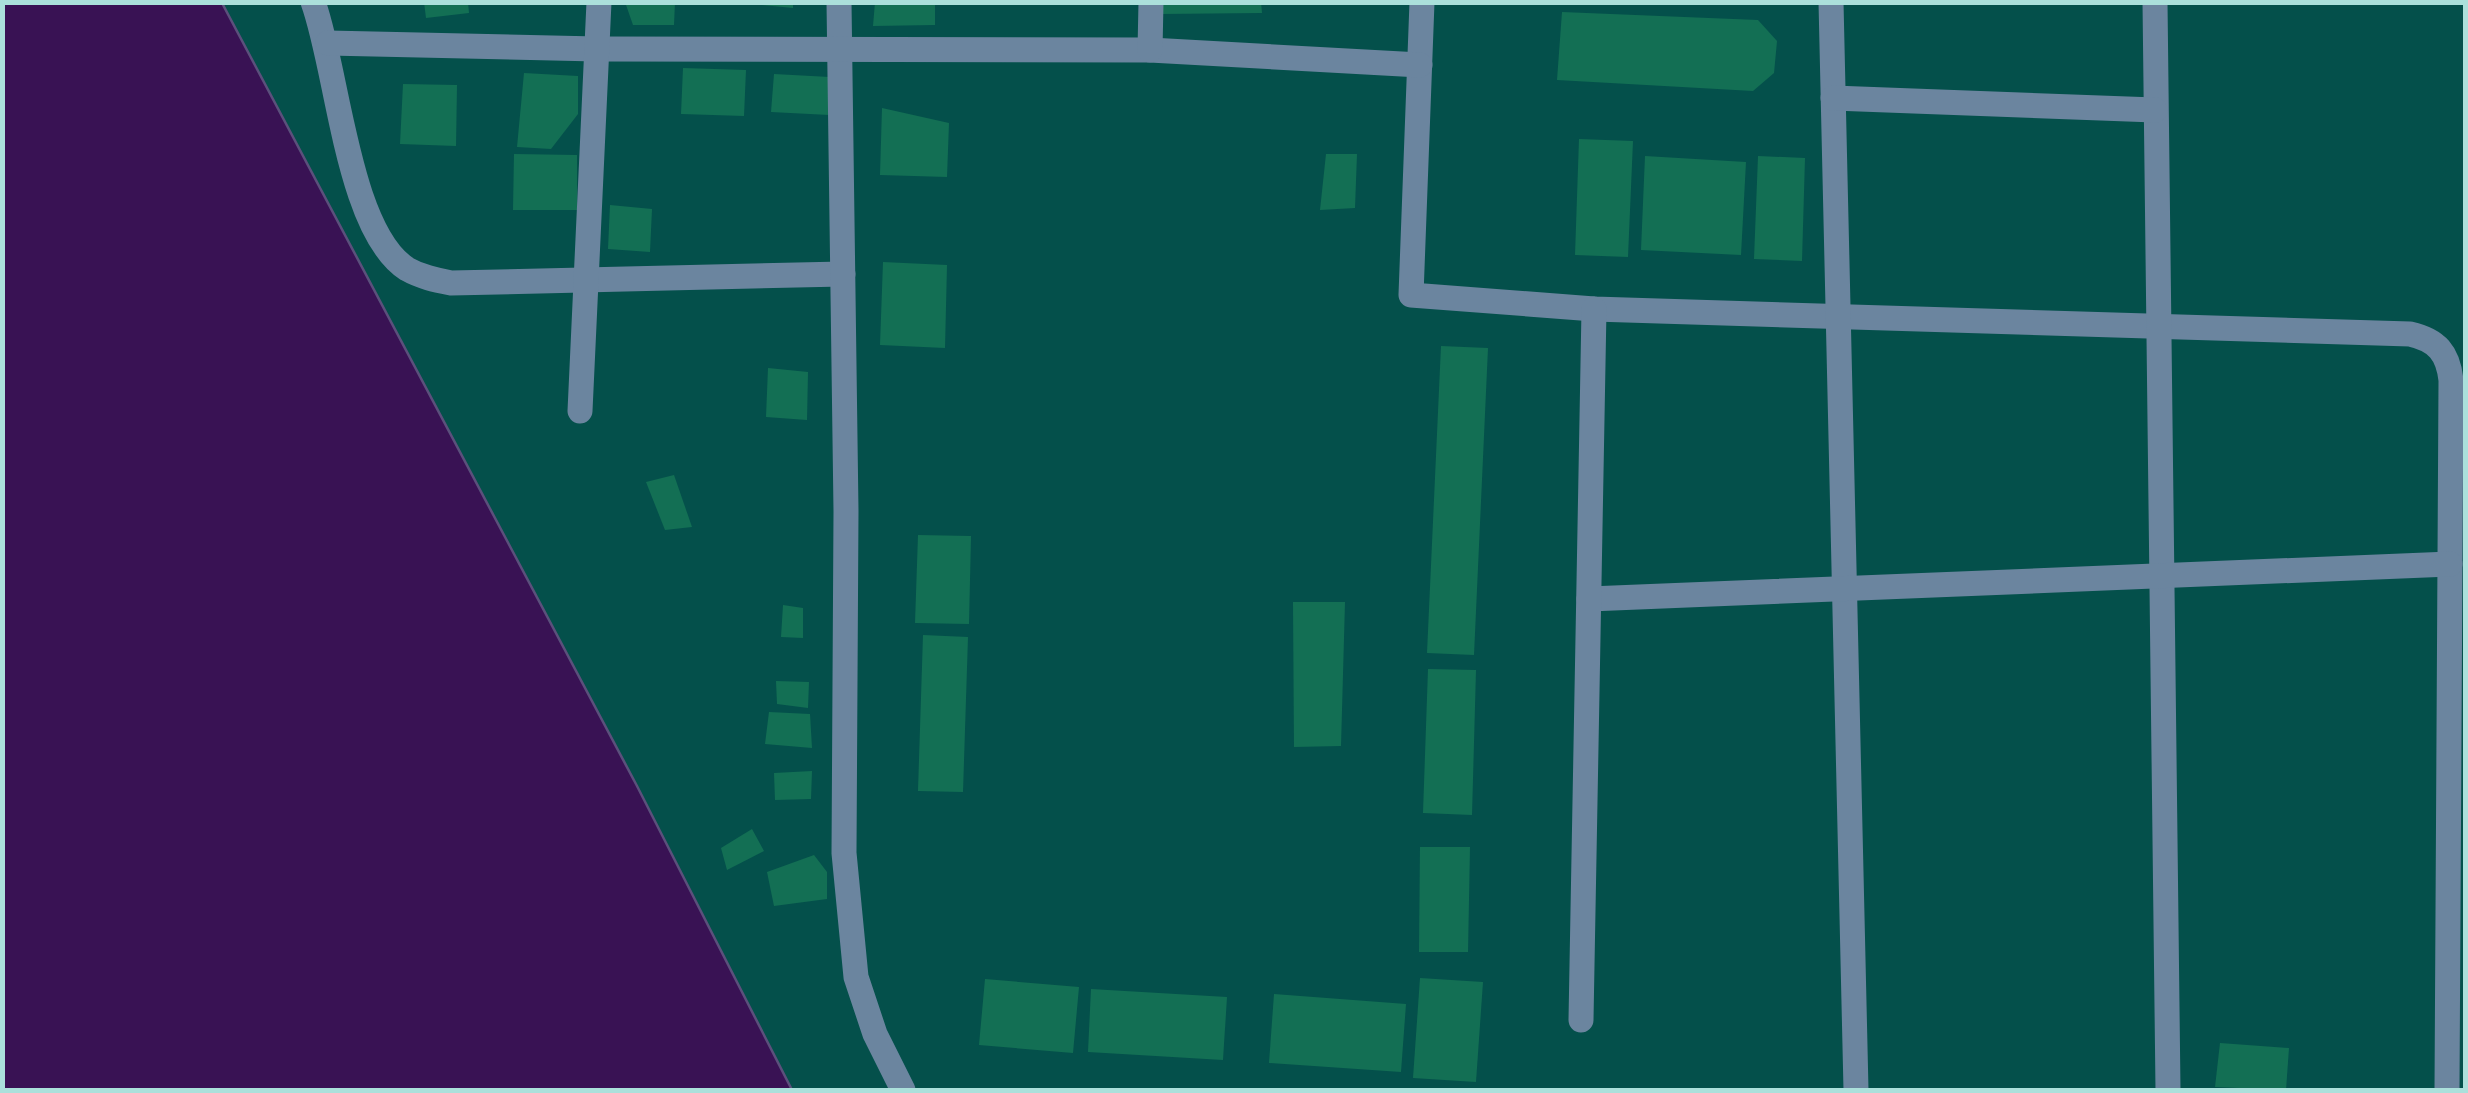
<svg xmlns="http://www.w3.org/2000/svg" width="2468" height="1093" viewBox="0 0 2468 1093" font-family="'Open Sans',sans-serif">
	<style>
		.water { fill: #391254; stroke: #5b507c; stroke-width: 2.5 }
		.building { fill: #136f54 }
		.lines { fill: none; stroke-linecap: round; stroke-linejoin: round }
		.minor { stroke: #6b859f; stroke-width: 25 }
	</style>
	<rect width="100%" height="100%" fill="#04504b"/>
	<path class="water" d="M2,3H222L637,786L792,1090H3Z"/>
	<g class="building">
		<path d="M424,2H468L469,13L426,18Z"/>
		<path d="M625,2H675L674,25H633Z"/>
		<path d="M762,2H793V8L762,5Z"/>
		<path d="M875,2H935V25L873,26Z"/>
		<path d="M1161,2H1261L1262,13L1160,14Z"/>
		<path d="M1562,12L1758,20L1777,41L1774,73L1753,91L1557,80Z"/>
		<path d="M683,68L746,70L744,116L681,114Z"/>
		<path d="M524,73L578,76V114L551,149L517,147Z"/>
		<path d="M774,74L830,77L829,115L771,112Z"/>
		<path d="M403,84L457,85L456,146L400,144Z"/>
		<path d="M882,108L949,123L947,177L880,175Z"/>
		<path d="M1579,139L1633,141L1628,257L1575,255Z"/>
		<path d="M514,154L577,155V210H513Z"/>
		<path d="M1326,154H1357L1355,208L1320,210Z"/>
		<path d="M1645,156L1746,162L1741,255L1641,250Z"/>
		<path d="M1758,156L1805,158L1802,261L1754,259Z"/>
		<path d="M610,205L652,209L650,252L608,249Z"/>
		<path d="M883,262L947,265L945,348L880,345Z"/>
		<path d="M1441,346L1488,348L1474,655L1427,653Z"/>
		<path d="M768,368L808,372L807,420L766,417Z"/>
		<path d="M674,475L692,527L665,530L646,482Z"/>
		<path d="M918,535L971,536L969,624L915,623Z"/>
		<path d="M1293,602H1345L1341,746L1294,747Z"/>
		<path d="M783,605L803,608V638L781,637Z"/>
		<path d="M923,635L968,637L963,792L918,791Z"/>
		<path d="M1428,669L1476,670L1472,815L1423,813Z"/>
		<path d="M776,681L809,682L808,708L777,704Z"/>
		<path d="M769,712L810,714L812,748L765,744Z"/>
		<path d="M812,771L811,799L775,800L774,773Z"/>
		<path d="M752,829L764,851L727,870L721,848Z"/>
		<path d="M1420,847H1470L1468,952H1419Z"/>
		<path d="M814,855L827,872V899L774,906L767,872Z"/>
		<path d="M1420,978L1483,982L1476,1082L1413,1078Z"/>
		<path d="M985,979L1079,987L1073,1053L979,1045Z"/>
		<path d="M1091,989L1227,997L1223,1060L1088,1052Z"/>
		<path d="M1274,994L1406,1004L1401,1072L1269,1063Z"/>
		<path d="M2220,1043L2289,1048L2286,1090L2215,1087Z"/>
	</g>
	<g class="lines">
		<g class="minor">
			<path d="M313,2C338,70 347,230 407,269C421,277 436,280 451,283L843,274"/>
			<path d="M839,2L846,511L844,853L856,977L875,1034L903,1090"/>
			<path d="M1422,2L1411,295L1594,309L2410,334C2437,340 2448,353 2451,380L2447,1090"/>
			<path d="M1831,2L1856,1090"/>
			<path d="M2155,2L2168,1090"/>
			<path d="M328,43L597,49L1150,50L1420,65"/>
			<path d="M1150,50L1151,2"/>
			<path d="M1833,98L2155,110"/>
			<path d="M580,411L599,2"/>
			<path d="M1589,599L2450,564"/>
			<path d="M1581,1020L1594,309"/>
		</g>
	</g>
	<rect width="2468" height="1093" fill="none" stroke="#abe0db" stroke-width="10"/>
</svg>
